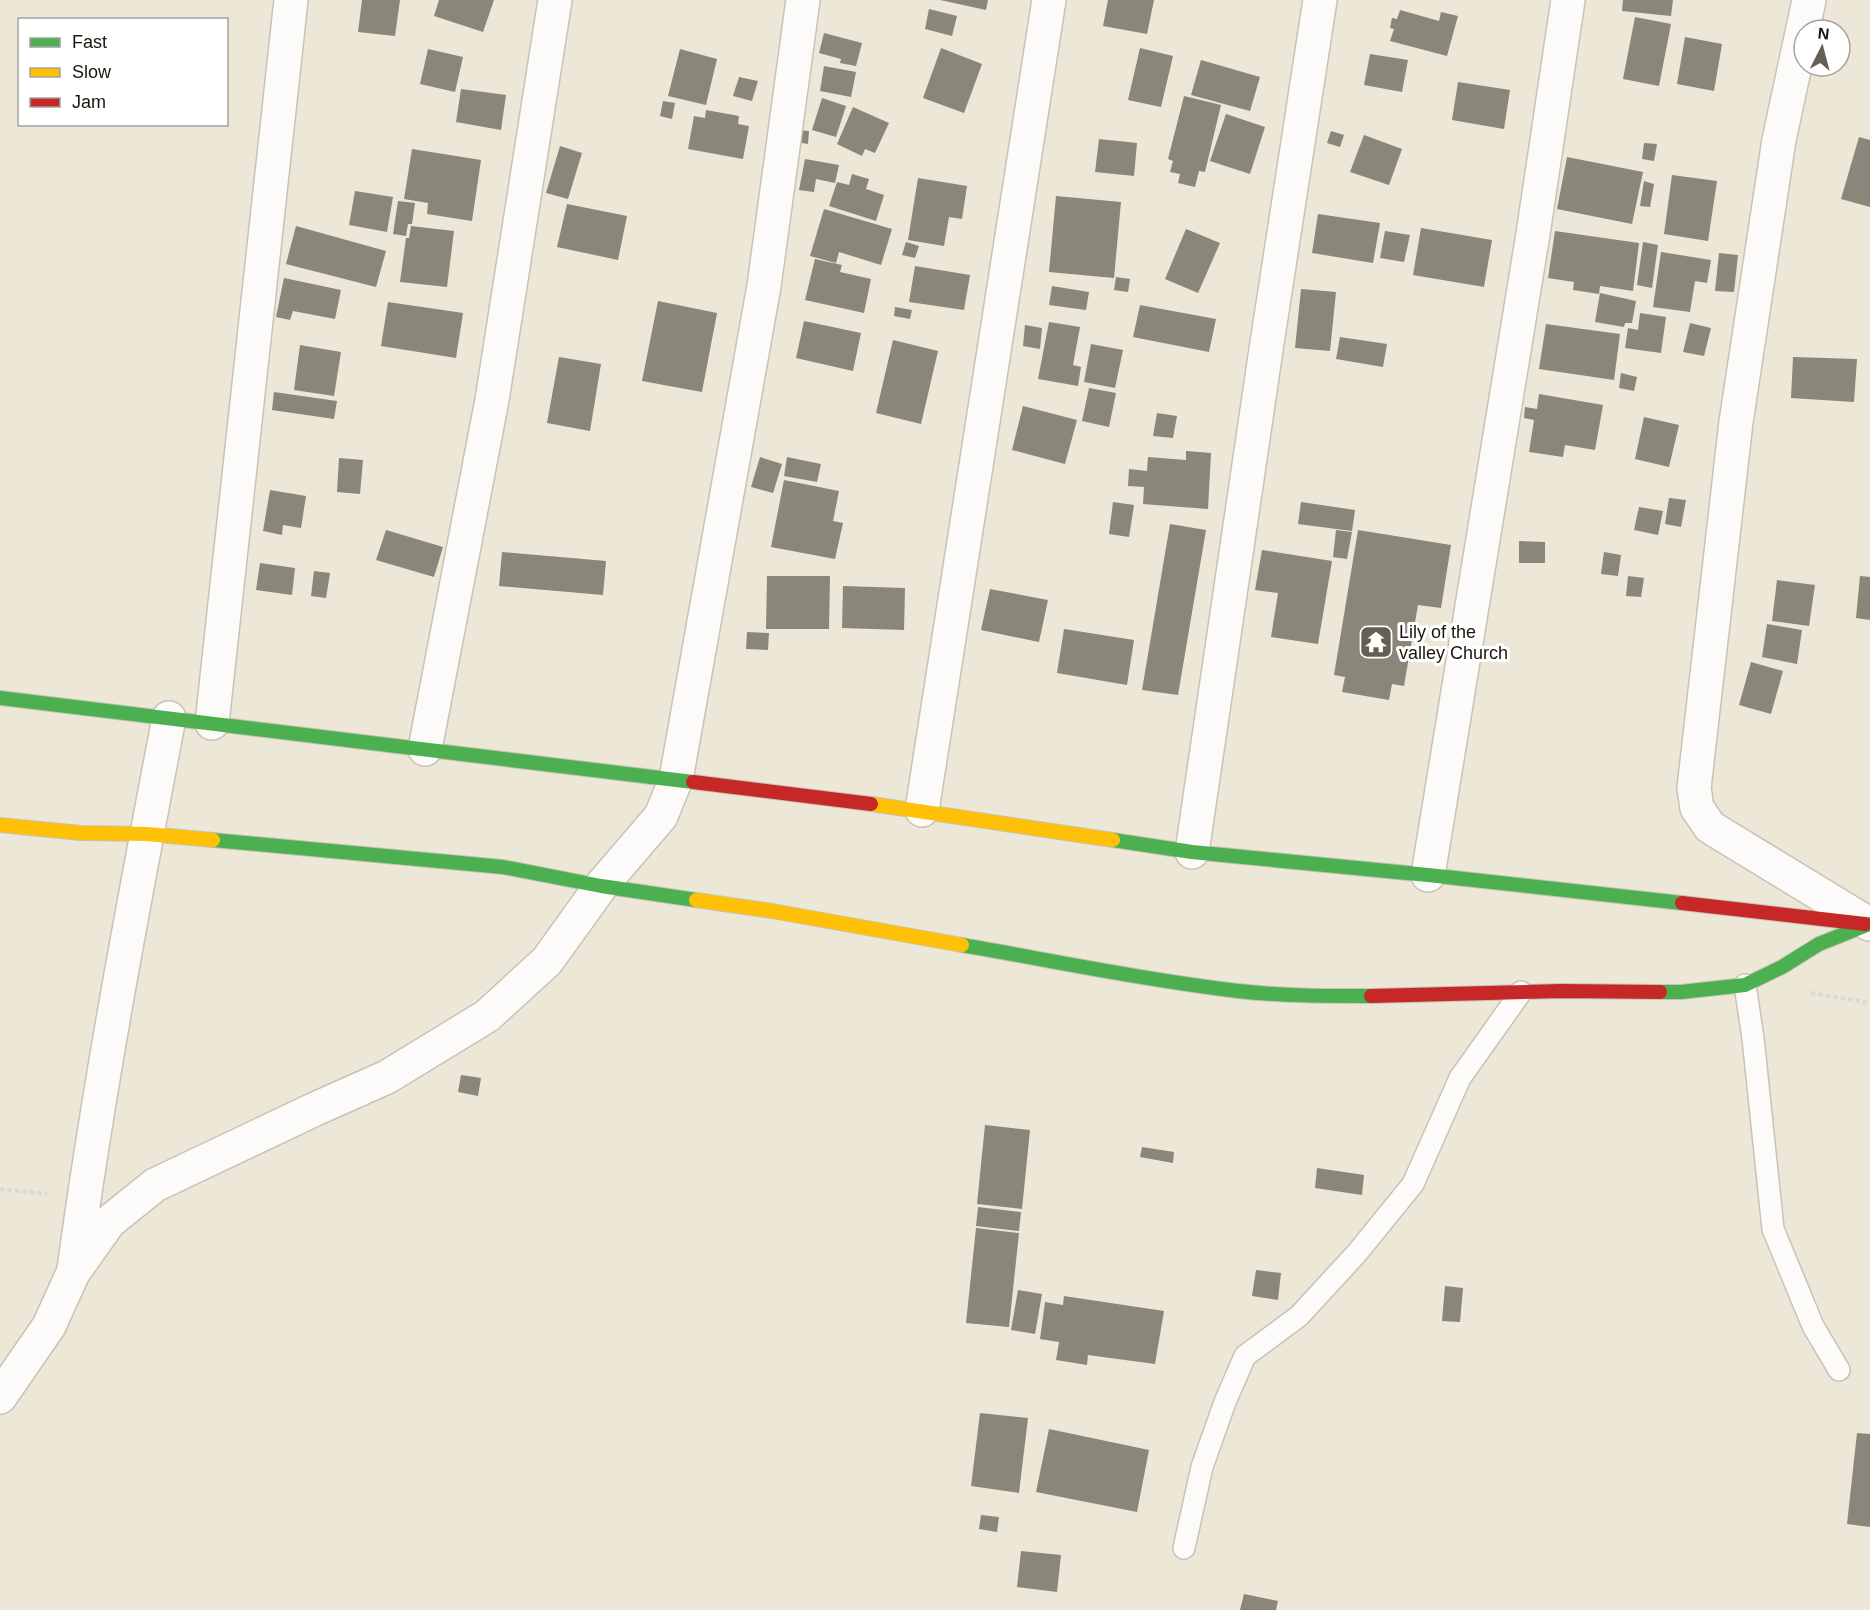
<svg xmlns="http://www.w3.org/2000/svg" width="1870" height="1610" viewBox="0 0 1870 1610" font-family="Arial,sans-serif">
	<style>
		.building { fill: #8a8679 }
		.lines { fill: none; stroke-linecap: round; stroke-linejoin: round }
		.lane-casing { stroke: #c7c3b7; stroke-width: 24 }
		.street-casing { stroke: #c7c3b7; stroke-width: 36 }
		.fast-casing { stroke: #c7c3b7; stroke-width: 16 }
		.slow-casing { stroke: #c7c3b7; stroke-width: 16 }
		.jam-casing { stroke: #c7c3b7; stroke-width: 16 }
		.path { stroke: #dad9d3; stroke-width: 4; stroke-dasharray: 4.5 3; stroke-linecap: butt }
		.lane { stroke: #fcfbf9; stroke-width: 21 }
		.street { stroke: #fcfbf9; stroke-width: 33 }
		.fast { stroke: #4caf50; stroke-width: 14 }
		.slow { stroke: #ffc107; stroke-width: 14 }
		.jam { stroke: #c62828; stroke-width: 14 }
		.labels { text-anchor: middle; stroke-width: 6; stroke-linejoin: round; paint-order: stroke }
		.poi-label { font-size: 18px; fill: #19160c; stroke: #fff; text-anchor: start }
	</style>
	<rect width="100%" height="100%" fill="#ece7d6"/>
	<g class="building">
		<path d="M362,0H400L395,36L358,32Z"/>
		<path d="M439,0H494L483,32L434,16Z"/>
		<path d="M940,0H988L986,10Z"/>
		<path d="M1108,0H1154L1147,34L1103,26Z"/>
		<path d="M1623,0H1673L1671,16L1622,11Z"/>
		<path d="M929,9L957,16L952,36L925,29Z"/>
		<path d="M1400,10L1439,21L1441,12L1458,16L1447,56L1390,41L1394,29L1390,28L1392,18L1397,19Z"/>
		<path d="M1635,17L1671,24L1659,86L1623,79Z"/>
		<path d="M824,33L862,43L856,66L840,63L841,59L819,53Z"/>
		<path d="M1685,37L1722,44L1714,91L1677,84Z"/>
		<path d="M941,48L982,64L964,113L923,98Z"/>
		<path d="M1140,48L1173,56L1161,107L1128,100Z"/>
		<path d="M428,49L463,57L455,92L420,84Z"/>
		<path d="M680,49L717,59L706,105L668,96Z"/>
		<path d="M1370,54L1408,60L1402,92L1364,85Z"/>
		<path d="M1201,60L1260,77L1250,111L1191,95Z"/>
		<path d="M824,66L856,72L851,97L820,91Z"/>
		<path d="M739,77L758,81L752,101L733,96Z"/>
		<path d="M1458,82L1510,90L1504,129L1452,120Z"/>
		<path d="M461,89L506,95L501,130L456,122Z"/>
		<path d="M1184,96L1221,105L1205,172L1199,171L1195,187L1178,183L1180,174L1170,172L1173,161L1168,159Z"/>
		<path d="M822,98L846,106L836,137L812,130Z"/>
		<path d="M663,101L675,103L672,119L660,116Z"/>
		<path d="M853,107L889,123L875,153L865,149L862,156L837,144Z"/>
		<path d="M706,110L739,116L738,124L749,126L743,159L688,149L694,116L705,118Z"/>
		<path d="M1226,114L1265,127L1250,174L1210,161Z"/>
		<path d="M796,130L809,131L808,144L796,142Z"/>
		<path d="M1331,131L1344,135L1340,147L1327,143Z"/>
		<path d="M1364,135L1402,149L1389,185L1350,172Z"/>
		<path d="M1859,137L1870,140V207L1841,199Z"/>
		<path d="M1099,139L1137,143L1134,176L1095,172Z"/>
		<path d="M1644,143L1657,144L1654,161L1642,159Z"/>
		<path d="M560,146L582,153L568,199L546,193Z"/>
		<path d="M412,149L481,160L472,221L427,214L428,203L404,199Z"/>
		<path d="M1567,157L1643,172L1632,224L1557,209Z"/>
		<path d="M805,159L839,165L835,183L816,179L814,192L799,190Z"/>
		<path d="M852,174L869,179L866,189L884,195L876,221L829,206L837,182L849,185Z"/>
		<path d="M1672,175L1717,181L1708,241L1664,234Z"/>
		<path d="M918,178L967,186L962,219L949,217L944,246L908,240Z"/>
		<path d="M1644,181L1654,184L1650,207L1640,206Z"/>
		<path d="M355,191L393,197L387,232L349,225Z"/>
		<path d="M1056,196L1121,202L1114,278L1049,272Z"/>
		<path d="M398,201L415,203L412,224H408L406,236L393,234Z"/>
		<path d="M567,204L627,216L618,260L557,247Z"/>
		<path d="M824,209L892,229L881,265L839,252L836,263L810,256Z"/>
		<path d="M1318,214L1380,223L1373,263L1312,253Z"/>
		<path d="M296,226L386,251L376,287L286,264Z"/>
		<path d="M411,226L454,231L447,287L400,282L406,238H409Z"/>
		<path d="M1421,228L1492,240L1484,287L1413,275Z"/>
		<path d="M1186,229L1220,243L1198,293L1165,279Z"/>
		<path d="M1385,231L1410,235L1404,262L1380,258Z"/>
		<path d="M1555,231L1639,243L1633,291L1600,286L1599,294L1573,290L1574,282L1548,278Z"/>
		<path d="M906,242L919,246L915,258L902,255Z"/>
		<path d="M1643,242L1658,245L1652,288L1637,285Z"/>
		<path d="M1661,252L1711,260L1707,283L1695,281L1690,312L1653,307Z"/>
		<path d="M1719,253L1738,255L1734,292L1715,291Z"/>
		<path d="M815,259L842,265L840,272L871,279L864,313L805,300Z"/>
		<path d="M915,266L970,275L964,310L909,302Z"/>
		<path d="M1116,277L1130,279L1128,292L1114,290Z"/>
		<path d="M284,278L341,290L335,319L293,311L290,320L276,317Z"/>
		<path d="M1052,286L1089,292L1086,310L1049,305Z"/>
		<path d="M1301,289L1336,292L1330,351L1295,348Z"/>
		<path d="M1600,293L1636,301L1632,323H1625L1624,327L1595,322Z"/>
		<path d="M658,301L717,313L702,392L642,381Z"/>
		<path d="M388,302L463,313L456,358L381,346Z"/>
		<path d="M1140,305L1216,319L1209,352L1133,337Z"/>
		<path d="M895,307L912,310L910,319L894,316Z"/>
		<path d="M1640,313L1666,317L1661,353L1625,348L1628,328L1638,330Z"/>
		<path d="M804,321L861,333L853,371L796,358Z"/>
		<path d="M1049,322L1080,327L1073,365L1081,367L1078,386L1038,379Z"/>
		<path d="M1690,323L1711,328L1704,356L1683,352Z"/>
		<path d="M1546,324L1620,334L1614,380L1539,369Z"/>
		<path d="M1025,325L1042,328L1040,349L1023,346Z"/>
		<path d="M1340,337L1387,344L1383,367L1336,359Z"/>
		<path d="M893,340L938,351L921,424L876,413Z"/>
		<path d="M1091,344L1123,350L1115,388L1084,382Z"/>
		<path d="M300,345L341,352L334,396L294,390Z"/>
		<path d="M559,357L601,364L590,431L547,423Z"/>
		<path d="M1793,357L1857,359L1854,402L1791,398Z"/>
		<path d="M1621,373L1637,377L1634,391L1619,388Z"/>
		<path d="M1089,388L1116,393L1109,427L1082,421Z"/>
		<path d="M274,392L337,401L334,419L272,410Z"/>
		<path d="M1539,394L1603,405L1595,450L1565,445L1563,457L1529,452L1534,420L1524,418L1525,407L1537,409Z"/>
		<path d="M1023,406L1077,420L1065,464L1012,450Z"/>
		<path d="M1157,413L1177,416L1173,438L1153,436Z"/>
		<path d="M1644,417L1679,425L1669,467L1635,459Z"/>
		<path d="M1186,451L1211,453L1208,509L1143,504L1144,487L1128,486L1129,469L1147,471L1148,457L1186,460Z"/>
		<path d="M760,457L782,464L773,493L751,487Z"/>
		<path d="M787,457L821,464L817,482L784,476Z"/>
		<path d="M339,458L363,460L360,494L337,492Z"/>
		<path d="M784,480L839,491L833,521L843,523L835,559L771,547Z"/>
		<path d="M270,490L306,496L301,528L283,525L282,535L263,531Z"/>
		<path d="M1669,498L1686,500L1681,527L1665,524Z"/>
		<path d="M1113,502L1134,505L1129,537L1109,534Z"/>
		<path d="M1301,502L1355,510L1352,531L1298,524Z"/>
		<path d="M1639,507L1663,511L1658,535L1634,530Z"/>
		<path d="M1170,524L1206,530L1178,695L1142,690Z"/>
		<path d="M386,530L443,547L434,577L376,560Z"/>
		<path d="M1336,530L1352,532L1347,559L1333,557Z"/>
		<path d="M1358,530L1451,545L1441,608L1418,605L1404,686L1392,684L1389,700L1342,692L1345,677L1334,675Z"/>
		<path d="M1519,541L1545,542V563H1519Z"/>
		<path d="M1262,550L1332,561L1318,644L1271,637L1278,593L1255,590Z"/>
		<path d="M502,552L606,561L603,595L499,586Z"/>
		<path d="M1604,552L1621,555L1618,576L1601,574Z"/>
		<path d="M260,563L295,568L292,595L256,590Z"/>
		<path d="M314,571L330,573L326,598L311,596Z"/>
		<path d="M767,576H830L829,629H766Z"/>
		<path d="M1628,576L1644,578L1641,597L1626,596Z"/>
		<path d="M1860,576L1870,577V620L1856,618Z"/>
		<path d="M1777,580L1815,585L1809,626L1772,621Z"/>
		<path d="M843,586L905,588L904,630L842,628Z"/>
		<path d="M990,589L1048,600L1039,642L981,630Z"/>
		<path d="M1767,624L1802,630L1797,664L1762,657Z"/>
		<path d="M1064,629L1134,640L1127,685L1057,673Z"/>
		<path d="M747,632L769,633L768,650L746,649Z"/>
		<path d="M1751,662L1783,671L1771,714L1739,705Z"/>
		<path d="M461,1075L481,1078L478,1096L458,1092Z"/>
		<path d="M985,1125L1030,1130L1022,1209L977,1204Z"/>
		<path d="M1142,1147L1174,1152L1173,1163L1140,1157Z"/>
		<path d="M1317,1168L1364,1175L1362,1195L1315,1188Z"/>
		<path d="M978,1207L1021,1212L1019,1231L976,1226Z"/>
		<path d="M976,1228L1019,1233L1009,1327L966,1323Z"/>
		<path d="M1256,1270L1281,1273L1278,1300L1252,1296Z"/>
		<path d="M1445,1286L1463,1288L1460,1322L1442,1321Z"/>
		<path d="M1018,1290L1042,1294L1035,1334L1011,1330Z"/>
		<path d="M1064,1296L1164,1311L1155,1364L1088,1355L1087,1365L1056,1360L1059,1342L1040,1339L1045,1302L1063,1305Z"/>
		<path d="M980,1413L1028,1418L1019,1493L971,1486Z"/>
		<path d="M1049,1429L1149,1450L1137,1512L1036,1492Z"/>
		<path d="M1857,1433L1870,1434V1527L1847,1524Z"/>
		<path d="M981,1515L999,1517L997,1532L979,1529Z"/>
		<path d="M1021,1551L1061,1555L1057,1592L1017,1587Z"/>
		<path d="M1244,1594L1278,1601L1276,1610H1240Z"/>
	</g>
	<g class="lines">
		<g class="lane-casing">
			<g id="lane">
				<path d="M1745,985L1753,1038L1773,1229L1813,1326L1839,1370"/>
				<path d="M1184,1548L1202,1467L1225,1402L1245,1356L1299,1316L1357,1253L1413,1184L1460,1078L1521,992"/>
			</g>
		</g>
		<g class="street-casing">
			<g id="street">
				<path d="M1809,0L1779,140L1736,422L1694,788L1697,808L1710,827L1869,924"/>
				<path d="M212,723L291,0"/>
				<path d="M425,749L492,400L555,0"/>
				<path d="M922,810L1049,0"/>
				<path d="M1192,852L1267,343L1320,0"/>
				<path d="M1428,875L1533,234L1568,0"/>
				<path d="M74,1269C99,1085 134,901 169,718"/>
				<path d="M0,1397L49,1326L73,1273L109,1222L155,1185L313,1110L387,1077L487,1016L547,961L601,886L661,816L676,779L764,286L803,0"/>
			</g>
		</g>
		<g class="fast-casing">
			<g id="fast">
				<path d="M0,698L693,782"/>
				<path d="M213,840L503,867L601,886L696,900"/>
				<path d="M1113,840L1192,852L1428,875L1682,903"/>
				<path d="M962,945C1054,961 1146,980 1238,991C1283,996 1327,996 1371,996"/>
				<path d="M1660,992H1681L1745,985L1782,967L1819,944L1869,924"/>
			</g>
		</g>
		<g class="slow-casing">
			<g id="slow">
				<path d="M871,804L1113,840"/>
				<path d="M0,825L81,833L147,834L213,840"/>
				<path d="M696,900L772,911L962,945"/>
			</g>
		</g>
		<g class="jam-casing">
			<g id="jam">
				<path d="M693,782L871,804"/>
				<path d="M1682,903L1865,924"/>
				<path d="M1371,996L1561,991L1660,992"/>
			</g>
		</g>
		<g class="path">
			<path d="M1811,993L1870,1003"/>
			<path d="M0,1189L47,1194"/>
		</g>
		<use href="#lane" class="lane"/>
		<use href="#street" class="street"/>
		<use href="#fast" class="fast"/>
		<use href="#slow" class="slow"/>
		<use href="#jam" class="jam"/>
	</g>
	<defs>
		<g id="temple-square" transform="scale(1.725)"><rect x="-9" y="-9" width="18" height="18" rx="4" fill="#635f53" stroke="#fff"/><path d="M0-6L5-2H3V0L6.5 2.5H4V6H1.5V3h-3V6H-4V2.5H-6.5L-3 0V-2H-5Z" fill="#fff"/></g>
	</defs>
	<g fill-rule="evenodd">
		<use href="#temple-square" x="1376" y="642"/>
	</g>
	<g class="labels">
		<g class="poi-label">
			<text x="1399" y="638">Lily of the<tspan x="1399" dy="21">valley Church</tspan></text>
		</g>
	</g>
	<rect x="18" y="18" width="210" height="108" fill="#ffffff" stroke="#a3a29e" stroke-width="1.5"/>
	<rect x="30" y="38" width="30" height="9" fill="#4caf50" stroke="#a3a29e" stroke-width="1.5"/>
	<text x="72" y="48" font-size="18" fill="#19160c">Fast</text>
	<rect x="30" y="68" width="30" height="9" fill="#ffc107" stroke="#a3a29e" stroke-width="1.5"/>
	<text x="72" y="78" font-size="18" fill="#19160c">Slow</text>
	<rect x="30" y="98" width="30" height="9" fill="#c62828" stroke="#a3a29e" stroke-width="1.5"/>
	<text x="72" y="108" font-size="18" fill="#19160c">Jam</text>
	<g transform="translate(1822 48) rotate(6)"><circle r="28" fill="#ffffff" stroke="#a3a29e" stroke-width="1.5"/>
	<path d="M0-4.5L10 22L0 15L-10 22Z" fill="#635f53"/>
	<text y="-9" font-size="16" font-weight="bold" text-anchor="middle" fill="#19160c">N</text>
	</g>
</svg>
